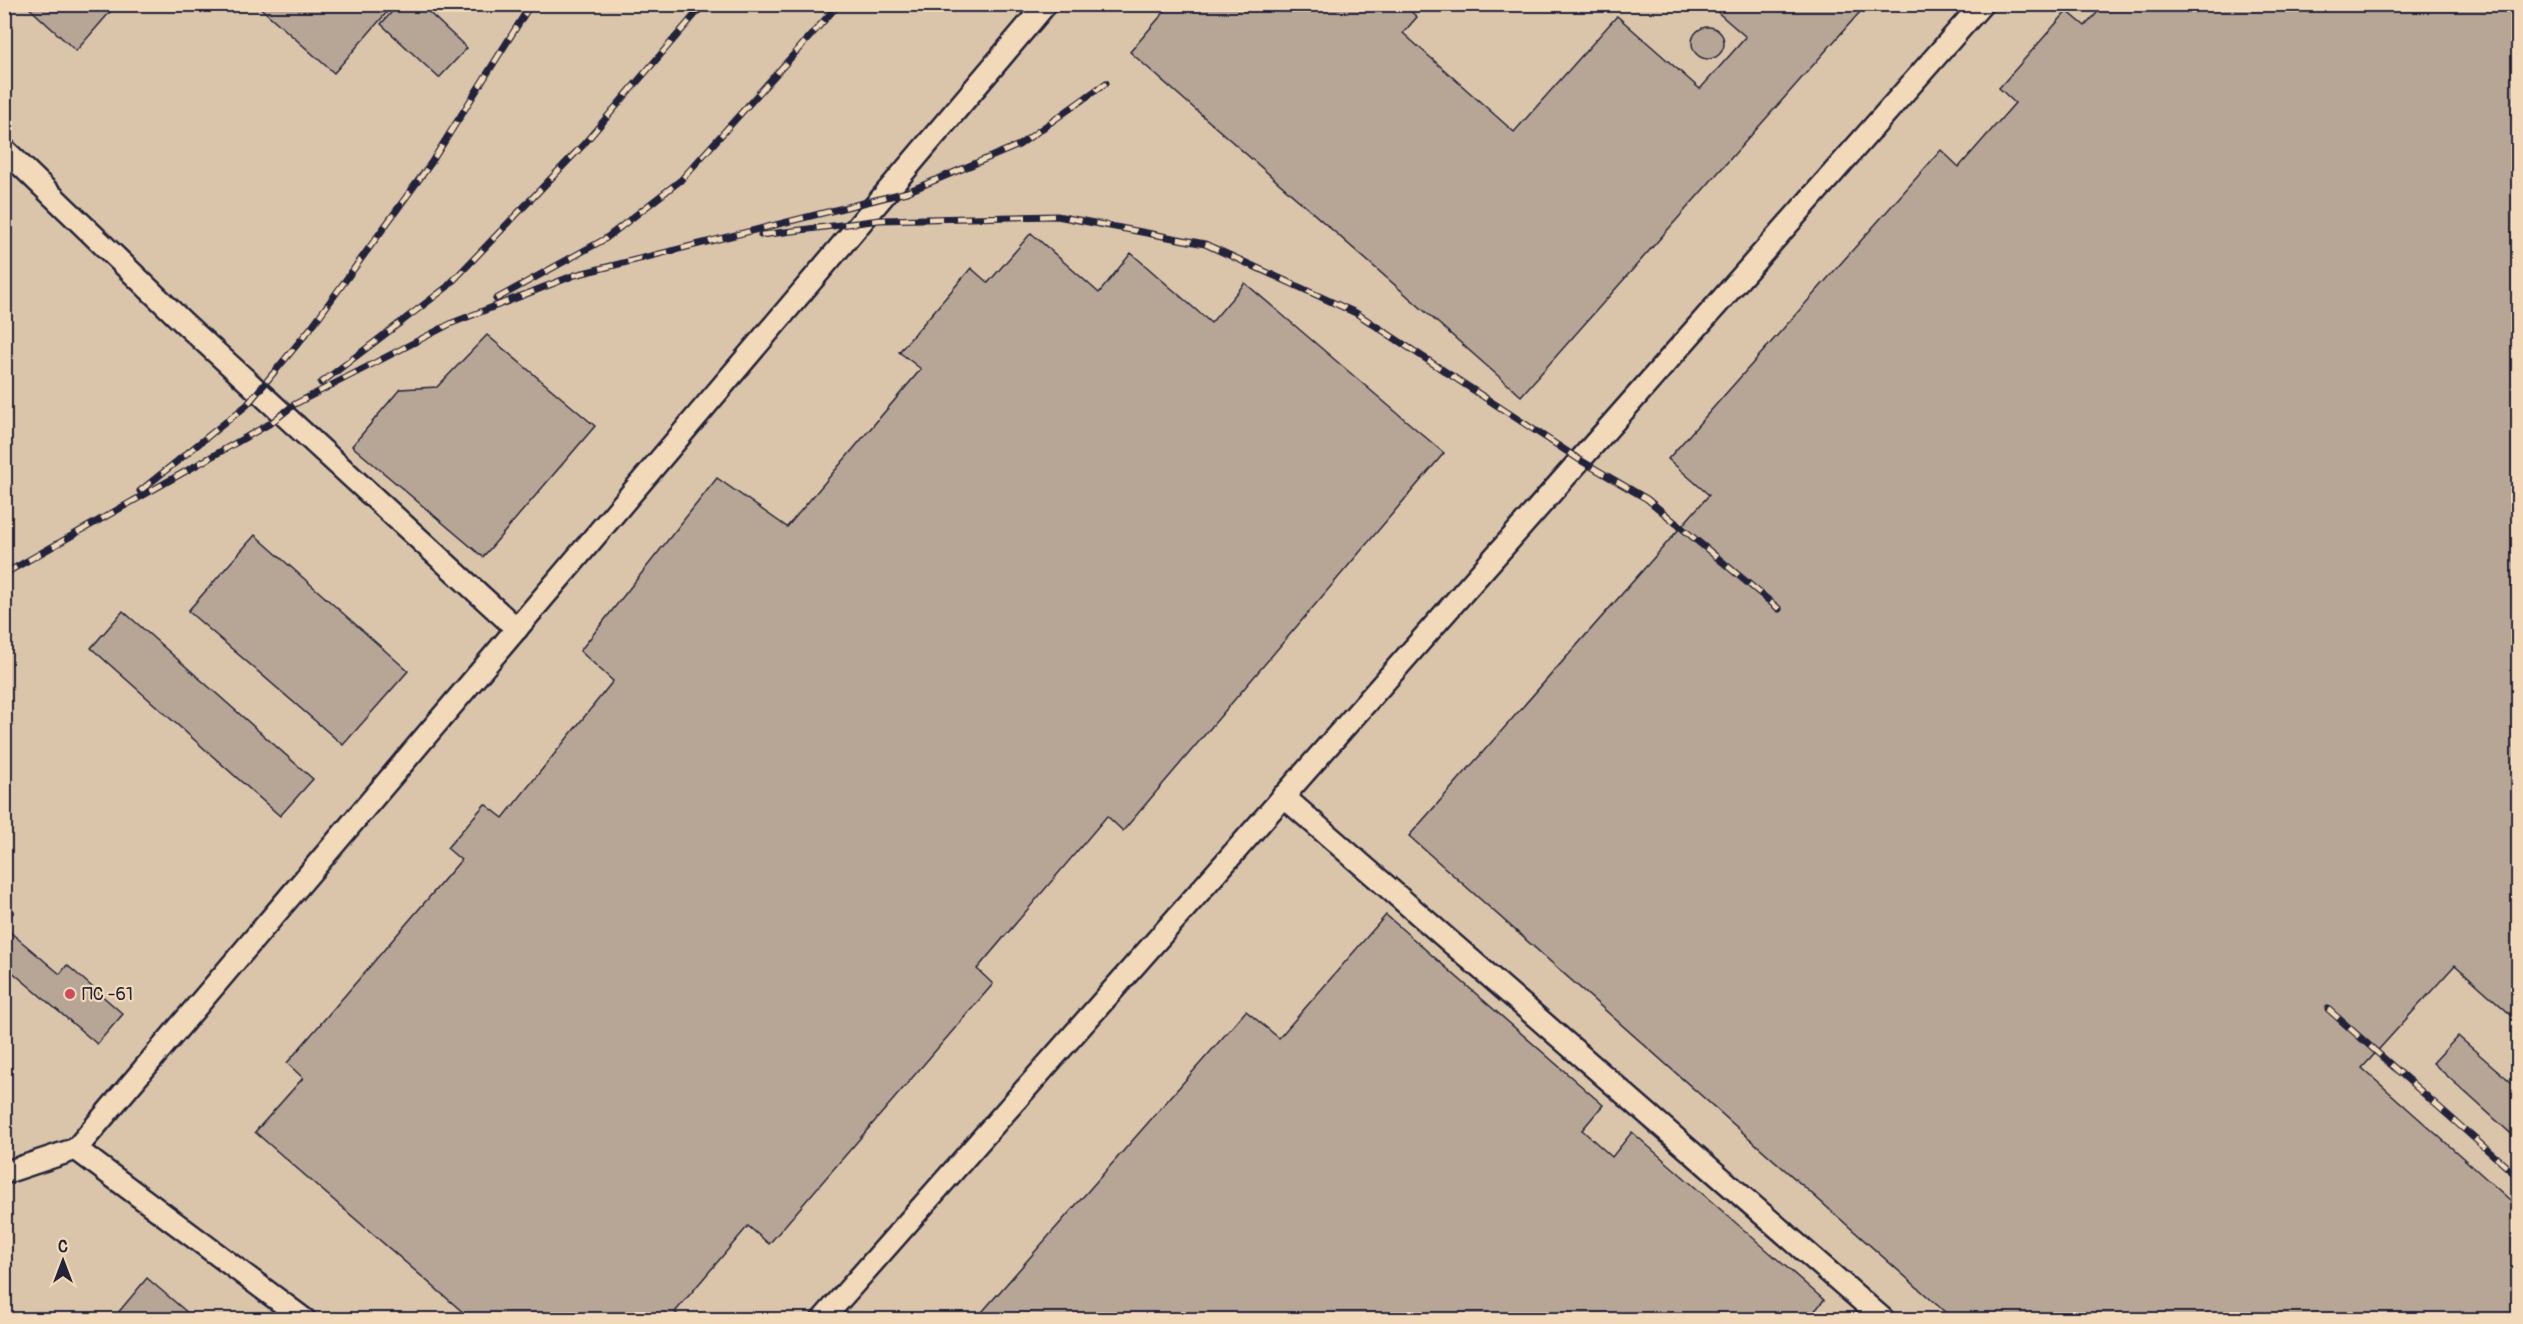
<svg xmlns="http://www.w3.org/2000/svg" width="2523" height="1324" viewBox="0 0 2523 1324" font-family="Pangolin,sans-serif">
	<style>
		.built { fill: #dac5ab }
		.building { fill: #b7a696; stroke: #22223b; stroke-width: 1.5 }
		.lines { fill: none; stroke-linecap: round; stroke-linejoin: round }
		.lane-casing { stroke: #22223b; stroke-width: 26 }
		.lane { stroke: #f1d9b9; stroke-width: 21 }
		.rail-casing { stroke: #22223b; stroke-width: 7 }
		.rail { stroke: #f1d9b9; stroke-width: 4.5; stroke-dasharray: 14; stroke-linecap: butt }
		.poi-dot { fill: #d1495b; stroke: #f1d9b9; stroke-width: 2 }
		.labels { text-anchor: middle; stroke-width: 4.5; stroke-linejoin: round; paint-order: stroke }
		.poi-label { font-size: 18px; fill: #22223b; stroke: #f1d9b9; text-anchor: start }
	</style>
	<rect width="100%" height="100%" fill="#e9d2b4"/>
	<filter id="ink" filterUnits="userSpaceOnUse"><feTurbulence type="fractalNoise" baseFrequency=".0167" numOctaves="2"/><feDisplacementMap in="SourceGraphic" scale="12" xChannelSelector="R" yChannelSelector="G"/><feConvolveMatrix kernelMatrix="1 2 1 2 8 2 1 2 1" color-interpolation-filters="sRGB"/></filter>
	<g filter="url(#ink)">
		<rect class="built" x="5" y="5" width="2513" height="1314"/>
		<g class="building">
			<path d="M25,4H117L76,51Z"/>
			<path d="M256,4H394L334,73Z"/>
			<path d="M399,4H420L467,48L439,78L381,24Z"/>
			<path d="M1171,4H1403L1417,17L1403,33L1514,132L1617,16L1700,89L1746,37L1708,4H1867L1521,396L1130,52Z"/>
			<path d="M2105,4H2518V1021L2455,965L2362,1068L2518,1207V1320H1954L1409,836L1709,495L1668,459L1941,150L1959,167L2015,103L1999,88L2067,11L2085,26Z"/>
			<circle cx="1708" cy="43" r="16"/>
			<path d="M1031,233L1099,293L1131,253L1211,323L1245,283L1444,453L1123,831L1107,816L977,969L993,984L769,1244L748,1226L675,1312L683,1320H472L255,1132L303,1078L287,1063L461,860L447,848L485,804L503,818L613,681L580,651L717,478L787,527L921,369L899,352L971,268L988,283Z"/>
			<path d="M487,335L595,426L483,557L352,446L400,389L437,387Z"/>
			<path d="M255,535L408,671L343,745L188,611Z"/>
			<path d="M123,611L313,779L280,816L91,648Z"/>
			<path d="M4,904L14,912L4,923Z"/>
			<path d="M1386,915L1603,1105L1582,1130L1612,1157L1632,1132L1824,1300L1807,1320H975L1246,1011L1279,1038Z"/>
			<path d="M4,927L60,974L67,965L123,1014L97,1044L4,965Z"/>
			<path d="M2458,1036L2518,1088V1140L2433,1063Z"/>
			<path d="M147,1278L196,1320H112Z"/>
		</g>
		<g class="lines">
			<g class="lane-casing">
				<g id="lane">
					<path d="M4,149L184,323L517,629"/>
					<path d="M1283,796L1884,1320"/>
					<path d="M76,1149L1046,4"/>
					<path d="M4,1173L76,1149L305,1320"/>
					<path d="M822,1320L1982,4"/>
				</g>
			</g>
			<use href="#lane" class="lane"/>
			<g class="rail-casing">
				<g id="rail">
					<path d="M761,235L880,220L1057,216L1205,244L1356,313L1580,460L1647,499L1779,609"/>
					<path d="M496,299L605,239L681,180L839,4"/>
					<path d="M321,383L447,287L583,145L704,4"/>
					<path d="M140,491L247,405L310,329L431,163L531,4"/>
					<path d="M4,574L271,423L295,404L452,323L575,275L907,192L1019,145L1106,83"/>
					<path d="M2328,1009L2518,1177"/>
				</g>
			</g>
			<use href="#rail" class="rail"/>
		</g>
	</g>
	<circle class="poi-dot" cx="70" cy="994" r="6"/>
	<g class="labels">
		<g class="poi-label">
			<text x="82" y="1000">ПС -61</text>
		</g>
	</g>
	<rect width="2523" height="1324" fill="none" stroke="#f1d9b9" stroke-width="24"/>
	<rect x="12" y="12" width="2499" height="1300" fill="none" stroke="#22223b" stroke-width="2" filter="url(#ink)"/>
	<g transform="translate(63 1261)" stroke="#f1d9b9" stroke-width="4.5" paint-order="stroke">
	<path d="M0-4.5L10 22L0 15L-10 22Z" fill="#22223b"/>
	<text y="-9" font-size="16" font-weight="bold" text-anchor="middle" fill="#22223b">С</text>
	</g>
</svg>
